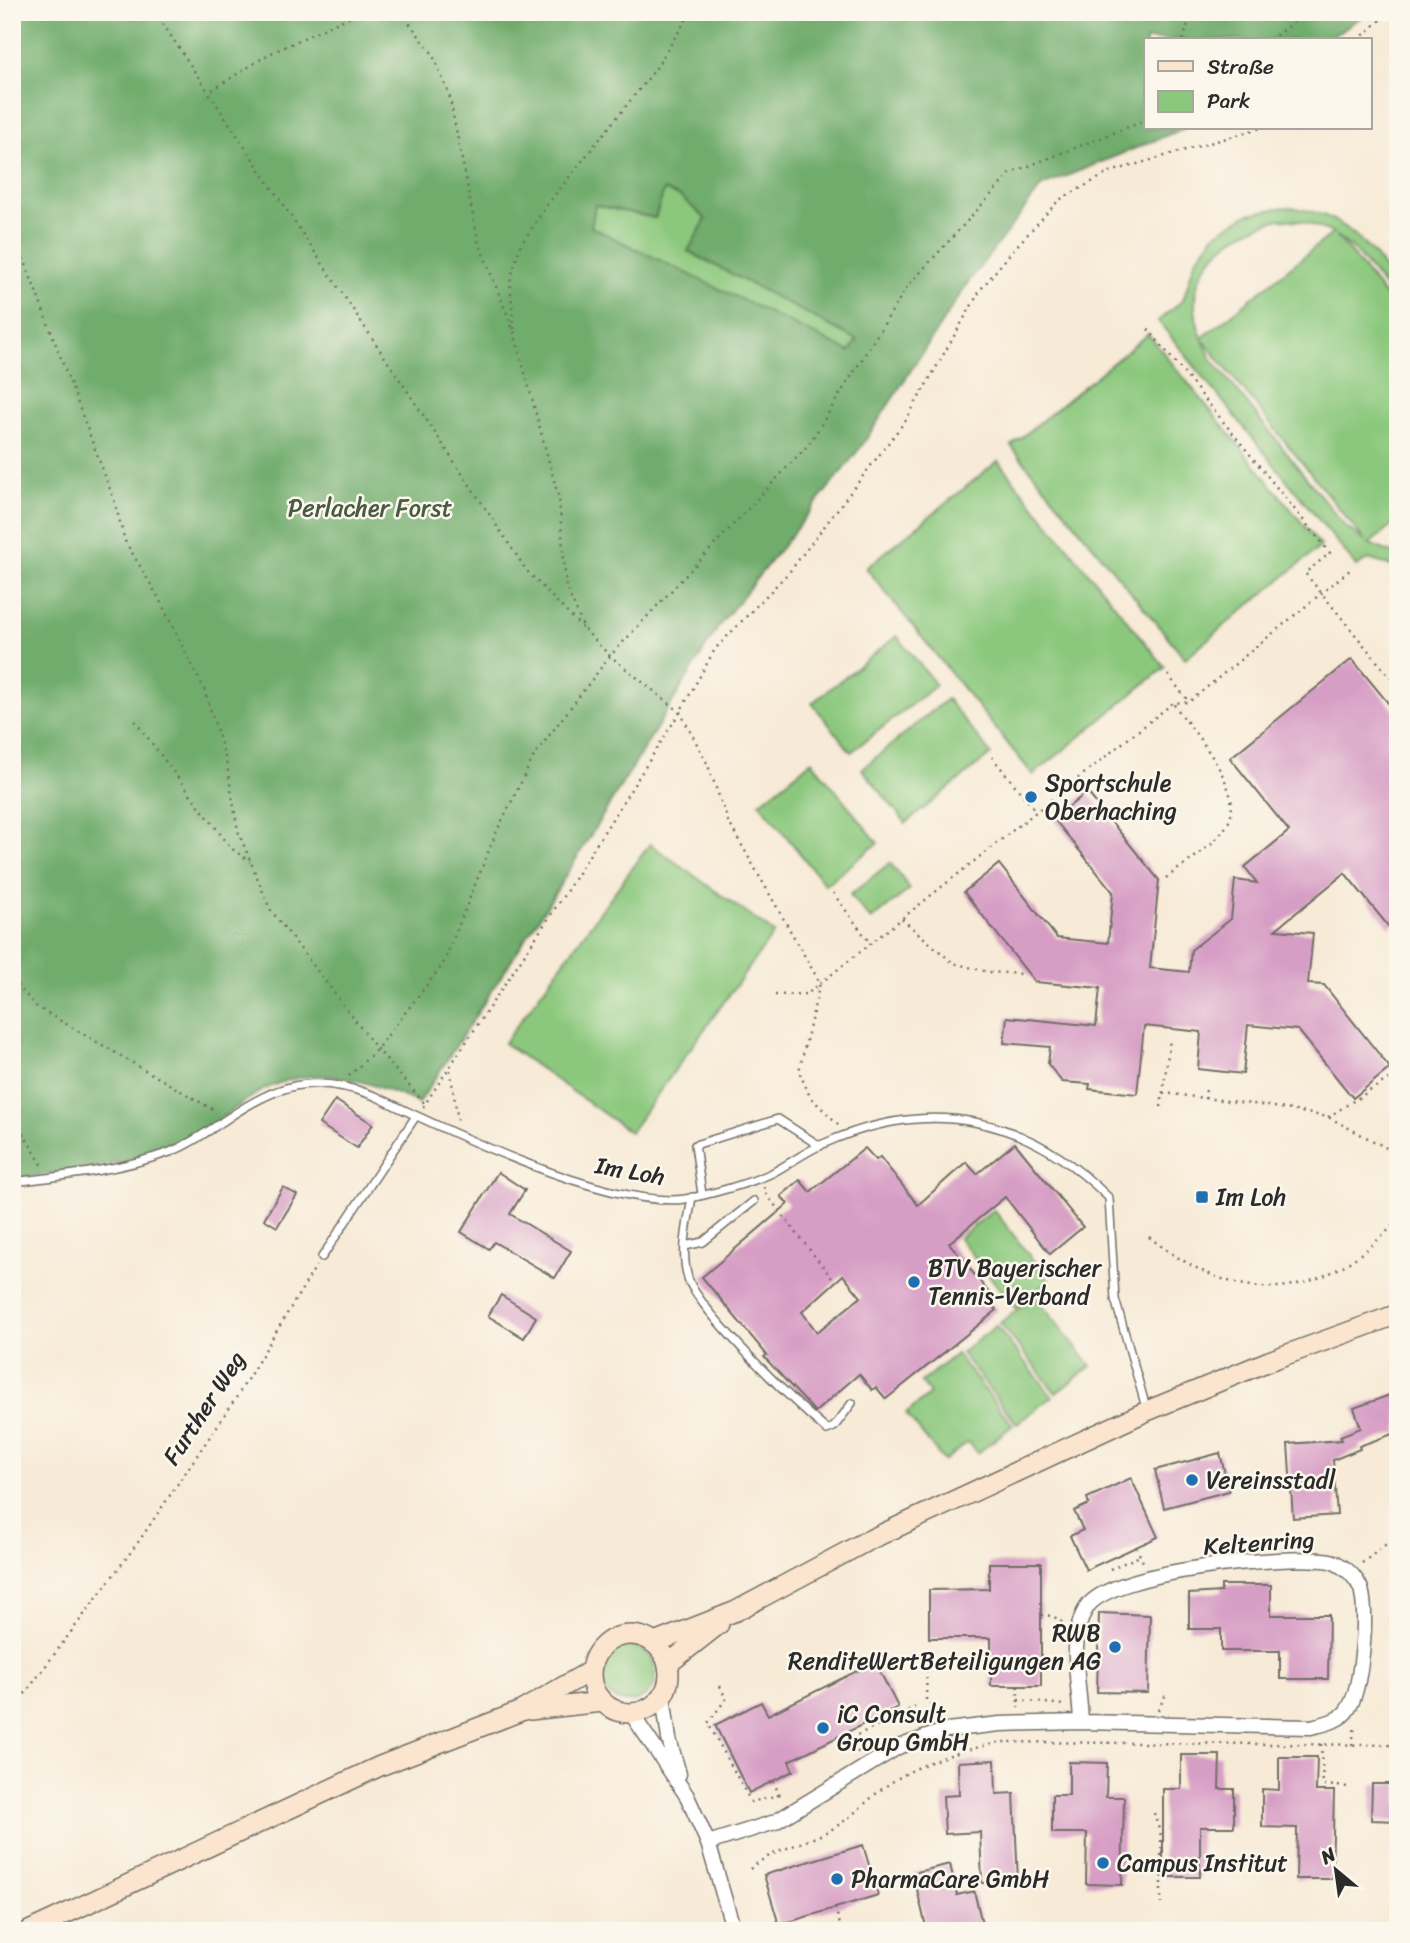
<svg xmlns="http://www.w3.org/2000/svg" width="1410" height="1943" viewBox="0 0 1410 1943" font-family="Sriracha,sans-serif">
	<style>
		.green { fill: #8bc87d; stroke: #5b7a54; stroke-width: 2; fill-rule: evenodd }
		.forest { fill: #70ac6c; stroke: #4e6c4c; stroke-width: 2; fill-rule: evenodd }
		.building { fill: #d79ec5; fill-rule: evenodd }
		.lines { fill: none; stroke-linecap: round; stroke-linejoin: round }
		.service-casing { stroke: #726e67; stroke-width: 10 }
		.minor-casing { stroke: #726e67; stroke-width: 17 }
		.secondary-casing { stroke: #726e67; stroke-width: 22 }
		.path { stroke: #726e67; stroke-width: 2.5; stroke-dasharray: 2 5; stroke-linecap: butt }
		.service { stroke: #fff; stroke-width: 7 }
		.minor { stroke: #fff; stroke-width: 14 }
		.secondary { stroke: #fbe5cf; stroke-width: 19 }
		.poi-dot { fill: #1f6fb2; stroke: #fbf7ec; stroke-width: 2.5 }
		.labels { text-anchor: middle; stroke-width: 5; stroke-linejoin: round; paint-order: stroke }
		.park-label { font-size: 24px; fill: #485a44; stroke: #fbf7ec }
		.poi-label { font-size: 24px; fill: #2b2b2b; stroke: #fbf7ec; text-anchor: start }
		.street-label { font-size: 24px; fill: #2b2b2b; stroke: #fbf7ec }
	</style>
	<rect width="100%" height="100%" fill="#fbf7ec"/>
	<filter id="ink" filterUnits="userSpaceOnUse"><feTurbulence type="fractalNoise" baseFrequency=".0143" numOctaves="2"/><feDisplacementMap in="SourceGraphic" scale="14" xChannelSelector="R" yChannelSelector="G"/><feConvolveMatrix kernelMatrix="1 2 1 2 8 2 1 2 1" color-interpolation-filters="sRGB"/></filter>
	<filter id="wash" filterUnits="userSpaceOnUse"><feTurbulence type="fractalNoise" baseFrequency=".00686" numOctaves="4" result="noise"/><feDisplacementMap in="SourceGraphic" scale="28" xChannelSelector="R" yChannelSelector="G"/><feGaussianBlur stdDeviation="1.57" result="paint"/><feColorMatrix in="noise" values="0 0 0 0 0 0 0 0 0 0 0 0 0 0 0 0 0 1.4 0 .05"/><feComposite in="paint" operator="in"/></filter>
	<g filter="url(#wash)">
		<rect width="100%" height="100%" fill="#f7ead6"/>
		<g class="green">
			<path d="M664,190L681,197L706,219L688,251L857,340L850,352L591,228L595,205L655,218Z"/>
			<path d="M1284,207C1325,209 1350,226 1376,257C1389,274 1398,282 1398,304L1355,251L1336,235L1398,312V521L1369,544L1398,555V568L1368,559L1357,567L1158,321L1183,300L1195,261L1215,234L1248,214ZM1280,219L1302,221L1333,233L1202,338C1177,274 1222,234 1280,219ZM1203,341H1204L1366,542L1344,525L1211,358Z"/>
			<path d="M1148,334L1321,546L1185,658L1011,446Z"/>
			<path d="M998,461L1165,667L1033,775L866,568Z"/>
			<path d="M897,636L936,685L851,752L812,703Z"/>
			<path d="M947,699L991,754L906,823L862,769Z"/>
			<path d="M812,761L878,843L825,885L760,803Z"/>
			<path d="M650,844L774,933L630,1132L504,1043Z"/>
			<path d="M890,863L910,889L871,920L850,895Z"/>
			<path d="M994,1210L1049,1281L1015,1308L959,1238Z"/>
			<path d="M1035,1296L1091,1366L1056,1393L1000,1323Z"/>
			<path d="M996,1326L1052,1396L1017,1424L961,1353Z"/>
			<path d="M956,1354L1013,1425L978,1453L968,1442L944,1461L906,1414L930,1394L921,1382Z"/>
			<circle cx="628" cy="1674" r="28"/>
		</g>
		<path class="forest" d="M12,12H1369L1326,40H1146V128H1185L1042,186L967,284L861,447L719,626L557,890L419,1103C364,1080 313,1060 256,1094C228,1112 201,1135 170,1147C121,1167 64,1172 12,1178ZM664,190L681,197L706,219L688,251L857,340L850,352L591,227L595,205L655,218Z"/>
		<g id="blocks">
			<g class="building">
				<path d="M1352,659L1398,715V920L1389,927L1345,873L1275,930L1313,933L1308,984L1324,985L1390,1068L1353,1098L1298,1030L1248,1025L1243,1074L1198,1069L1201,1032L1144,1026L1137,1094L1089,1089L1090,1084L1062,1082L1048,1064L1050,1047L1004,1043L1007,1017L1096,1026L1100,988L1035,982L964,892L999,864L1057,938L1108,943L1113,892L1054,819L1087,792L1159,880L1150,968L1189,972L1191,950L1231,919L1235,880L1257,883L1245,867L1289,831L1230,758Z"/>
				<path d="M335,1100L373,1124L357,1148L319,1124Z"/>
				<path d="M1015,1143L1083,1227L1050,1254L1005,1197L949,1243L990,1294L986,1297L997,1310L886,1399L876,1387L872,1390L859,1374L815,1412L764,1357L767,1355L702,1277L788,1204L781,1196L800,1180L810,1192L865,1148L876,1160L880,1157L918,1205L966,1162L977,1174ZM843,1275L861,1297L817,1332L802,1312Z"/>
				<path d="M498,1172L525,1190L510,1214L571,1251L555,1278L494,1242L489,1249L461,1232Z"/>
				<path d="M283,1187L297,1195L277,1227L264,1219Z"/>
				<path d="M501,1295L536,1317L524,1338L488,1316Z"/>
				<path d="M1398,1392V1432L1359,1446L1360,1449L1333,1460L1337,1515L1293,1518L1288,1444L1342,1440L1340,1436L1361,1428L1354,1408Z"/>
				<path d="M1220,1453L1229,1491L1164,1508L1155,1470Z"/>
				<path d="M1131,1478L1158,1537L1086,1570L1070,1536L1083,1530L1074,1511L1089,1504L1087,1498Z"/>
				<path d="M989,1563H1041V1686H991V1638H929V1590L989,1589Z"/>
				<path d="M1221,1585H1271V1615H1329L1328,1679H1280V1651H1221V1629H1189V1594L1221,1592Z"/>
				<path d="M1099,1613L1150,1615L1148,1693L1097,1692Z"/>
				<path d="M875,1662L898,1707L789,1761L793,1771L749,1793L715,1725L761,1702L768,1715Z"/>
				<path d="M1181,1755H1220L1219,1789H1234V1827H1200V1877H1163V1789H1181Z"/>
				<path d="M1279,1757H1317L1316,1791H1334L1332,1879H1296L1297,1828L1262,1827V1789L1279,1790Z"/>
				<path d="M995,1760L996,1794L1014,1793L1018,1881L982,1883L980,1832L945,1834L943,1796L959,1795L958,1762Z"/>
				<path d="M1069,1762L1107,1763L1106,1797H1124L1122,1885L1086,1884L1087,1833H1052V1795H1069Z"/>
				<path d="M1372,1784H1398V1821L1371,1820Z"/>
				<path d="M863,1845L878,1895L779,1925L764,1875Z"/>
				<path d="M950,1864L957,1895L974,1891L984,1931H927L913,1873Z"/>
			</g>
		</g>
	</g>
	<g filter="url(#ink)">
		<use href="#blocks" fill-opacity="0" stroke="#726e67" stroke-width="2"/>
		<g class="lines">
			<g class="service-casing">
				<g id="service">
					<path d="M12,1182C65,1176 120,1170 170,1152C190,1144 207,1132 225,1120C279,1083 313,1073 375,1096C445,1130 610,1209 685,1199C708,1195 751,1183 772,1173C789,1164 805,1152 823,1144C930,1096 1027,1116 1109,1198L1115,1299L1147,1411"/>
					<path d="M702,1194L695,1145L778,1119L820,1146"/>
					<path d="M692,1197C688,1223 680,1252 688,1278C698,1310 797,1405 827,1430L834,1427L852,1403"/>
					<path d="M685,1246L703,1242L754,1201"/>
					<path d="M322,1257L416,1116"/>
				</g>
			</g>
			<g class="minor-casing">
				<g id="minor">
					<path d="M663,1696L669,1739L679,1774"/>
					<path d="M631,1713L687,1796L708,1843L734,1931"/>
					<path d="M708,1843L775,1822L898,1747L947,1730L1000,1724L1081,1722L1311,1727C1323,1724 1341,1721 1348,1709C1362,1688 1367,1618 1362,1593C1361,1586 1354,1576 1348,1571C1343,1567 1336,1562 1330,1561C1288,1554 1112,1570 1087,1607C1067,1637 1080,1688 1081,1722"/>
				</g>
			</g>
			<g class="secondary-casing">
				<g id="secondary">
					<circle cx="630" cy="1674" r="39"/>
					<path d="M654,1643L736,1611L865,1542L1147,1411L1269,1361L1398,1314"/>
					<path d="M668,1664L719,1624"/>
					<path d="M530,1710L602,1702"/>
					<path d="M29,1931L380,1766L521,1711L590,1671"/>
				</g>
			</g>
			<g class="path">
				<path d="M155,12L527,571L583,629"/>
				<path d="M401,12L432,53L449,94L478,241L514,332L559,499L566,586L584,629L610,656L680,712L707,763L728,821L820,983L799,1071L810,1097L839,1125"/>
				<path d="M1183,40L1192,12"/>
				<path d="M1270,40L1306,12"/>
				<path d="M1358,40L1390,12"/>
				<path d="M212,90L269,54L360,12"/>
				<path d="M12,240L25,262L114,500L125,541L157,595L204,689L226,760L238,831L270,909L377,1049L425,1104"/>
				<path d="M514,329L510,282L520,246L547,205L654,71L691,12"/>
				<path d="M1148,329L1330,553L1305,573L1398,687"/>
				<path d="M1168,675L1189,702"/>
				<path d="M135,721L231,848L250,862"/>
				<path d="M992,757L1036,811"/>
				<path d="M1166,878C1187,862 1213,847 1227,825C1248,791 1193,732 1173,703"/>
				<path d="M833,893L870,943"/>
				<path d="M902,919L953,963L988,972L1024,974"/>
				<path d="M12,980L37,1007L217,1112"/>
				<path d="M775,995L807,994L1173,703L1189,702L1351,569"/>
				<path d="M450,1070L458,1121"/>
				<path d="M349,1076L377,1049L443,964L496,833L535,754L610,656L809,444L907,287L1011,173L1146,120"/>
				<path d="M1163,1093L1269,1106L1328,1117L1398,1154"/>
				<path d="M1205,1099L1206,1088"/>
				<path d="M423,1107L564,895L680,712L715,649L790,571L906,420L981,289L1013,250L1059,200L1110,172L1261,128"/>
				<path d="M1161,1107L1170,1039"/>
				<path d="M12,1115L43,1166"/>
				<path d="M1328,1117L1393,1076L1392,1037L1398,1032"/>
				<path d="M764,1187L766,1194L835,1282"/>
				<path d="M1149,1237C1239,1308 1319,1305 1398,1220"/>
				<path d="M1136,1547L1144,1564"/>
				<path d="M1362,1563L1398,1535"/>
				<path d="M1110,1569L1140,1556"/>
				<path d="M1041,1615L1053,1616L1063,1623"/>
				<path d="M1393,1622L1398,1588"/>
				<path d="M927,1663L926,1700L937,1711L947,1712"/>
				<path d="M720,1686L726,1699L708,1723L751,1802L779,1795"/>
				<path d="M1018,1686V1708"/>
				<path d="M1018,1700L1064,1705"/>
				<path d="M1158,1710L1167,1692"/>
				<path d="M12,1711L139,1541L236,1398L316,1266"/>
				<path d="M848,1732L859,1754"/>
				<path d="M851,1738L915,1707"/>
				<path d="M1321,1744L1323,1785L1349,1787"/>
				<path d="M1352,1745L1355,1725"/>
				<path d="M773,1781L782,1800"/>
				<path d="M1154,1813L1161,1836V1904"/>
				<path d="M750,1869C772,1849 806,1844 832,1829C849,1819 863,1805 878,1792C915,1763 956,1752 1001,1742L1398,1745"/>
				<path d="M835,1908L842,1931"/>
			</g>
			<use href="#service" class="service"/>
			<use href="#minor" class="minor"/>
			<use href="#secondary" class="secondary"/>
		</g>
	</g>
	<g class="poi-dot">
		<circle cx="1031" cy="797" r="7"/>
		<rect x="1195" y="1190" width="14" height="14" rx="3.5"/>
		<circle cx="914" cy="1282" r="7"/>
		<circle cx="1192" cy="1480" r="7"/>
		<circle cx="1115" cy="1647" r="7"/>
		<circle cx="823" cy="1728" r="7"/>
		<circle cx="1103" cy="1863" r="7"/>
		<circle cx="837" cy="1879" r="7"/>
	</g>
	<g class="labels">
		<g class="park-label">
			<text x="370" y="516">Perlacher Forst</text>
		</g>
		<g class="poi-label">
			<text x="1045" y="791">Sportschule<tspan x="1045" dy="28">Oberhaching</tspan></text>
			<text x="1216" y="1205">Im Loh</text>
			<text x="928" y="1276">BTV Bayerischer<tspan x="928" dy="28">Tennis-Verband</tspan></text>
			<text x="1206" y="1488">Vereinsstadl</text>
			<text x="1101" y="1641" text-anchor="end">RWB<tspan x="1101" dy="28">RenditeWertBeteiligungen AG</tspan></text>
			<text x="837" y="1722">iC Consult<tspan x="837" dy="28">Group GmbH</tspan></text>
			<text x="1117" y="1871">Campus Institut</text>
			<text x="851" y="1887">PharmaCare GmbH</text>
		</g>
		<g class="street-label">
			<text transform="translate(630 1171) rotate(10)" y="8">Im Loh</text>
			<text transform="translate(204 1408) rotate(-57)" y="8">Further Weg</text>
			<text transform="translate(1259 1543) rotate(-4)" y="8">Keltenring</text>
		</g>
	</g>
	<rect width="1410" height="1943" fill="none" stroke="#fbf7ec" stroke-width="42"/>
	<rect x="1144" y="38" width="228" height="91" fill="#fbf7ec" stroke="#a8a59f" stroke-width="2"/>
	<rect x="1158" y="61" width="35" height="10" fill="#fbe5cf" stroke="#a8a59f" stroke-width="2"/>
	<text x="1207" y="74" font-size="21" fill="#2b2b2b">Straße</text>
	<rect x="1158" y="91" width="35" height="21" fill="#8bc87d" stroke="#a8a59f" stroke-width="2"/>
	<text x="1207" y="108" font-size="21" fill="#2b2b2b">Park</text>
	<g transform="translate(1336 1870) rotate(331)" stroke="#fbf7ec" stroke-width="5" paint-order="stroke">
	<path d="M0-5L12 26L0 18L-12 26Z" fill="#2b2b2b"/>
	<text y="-10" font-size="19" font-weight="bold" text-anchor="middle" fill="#2b2b2b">N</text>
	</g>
</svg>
